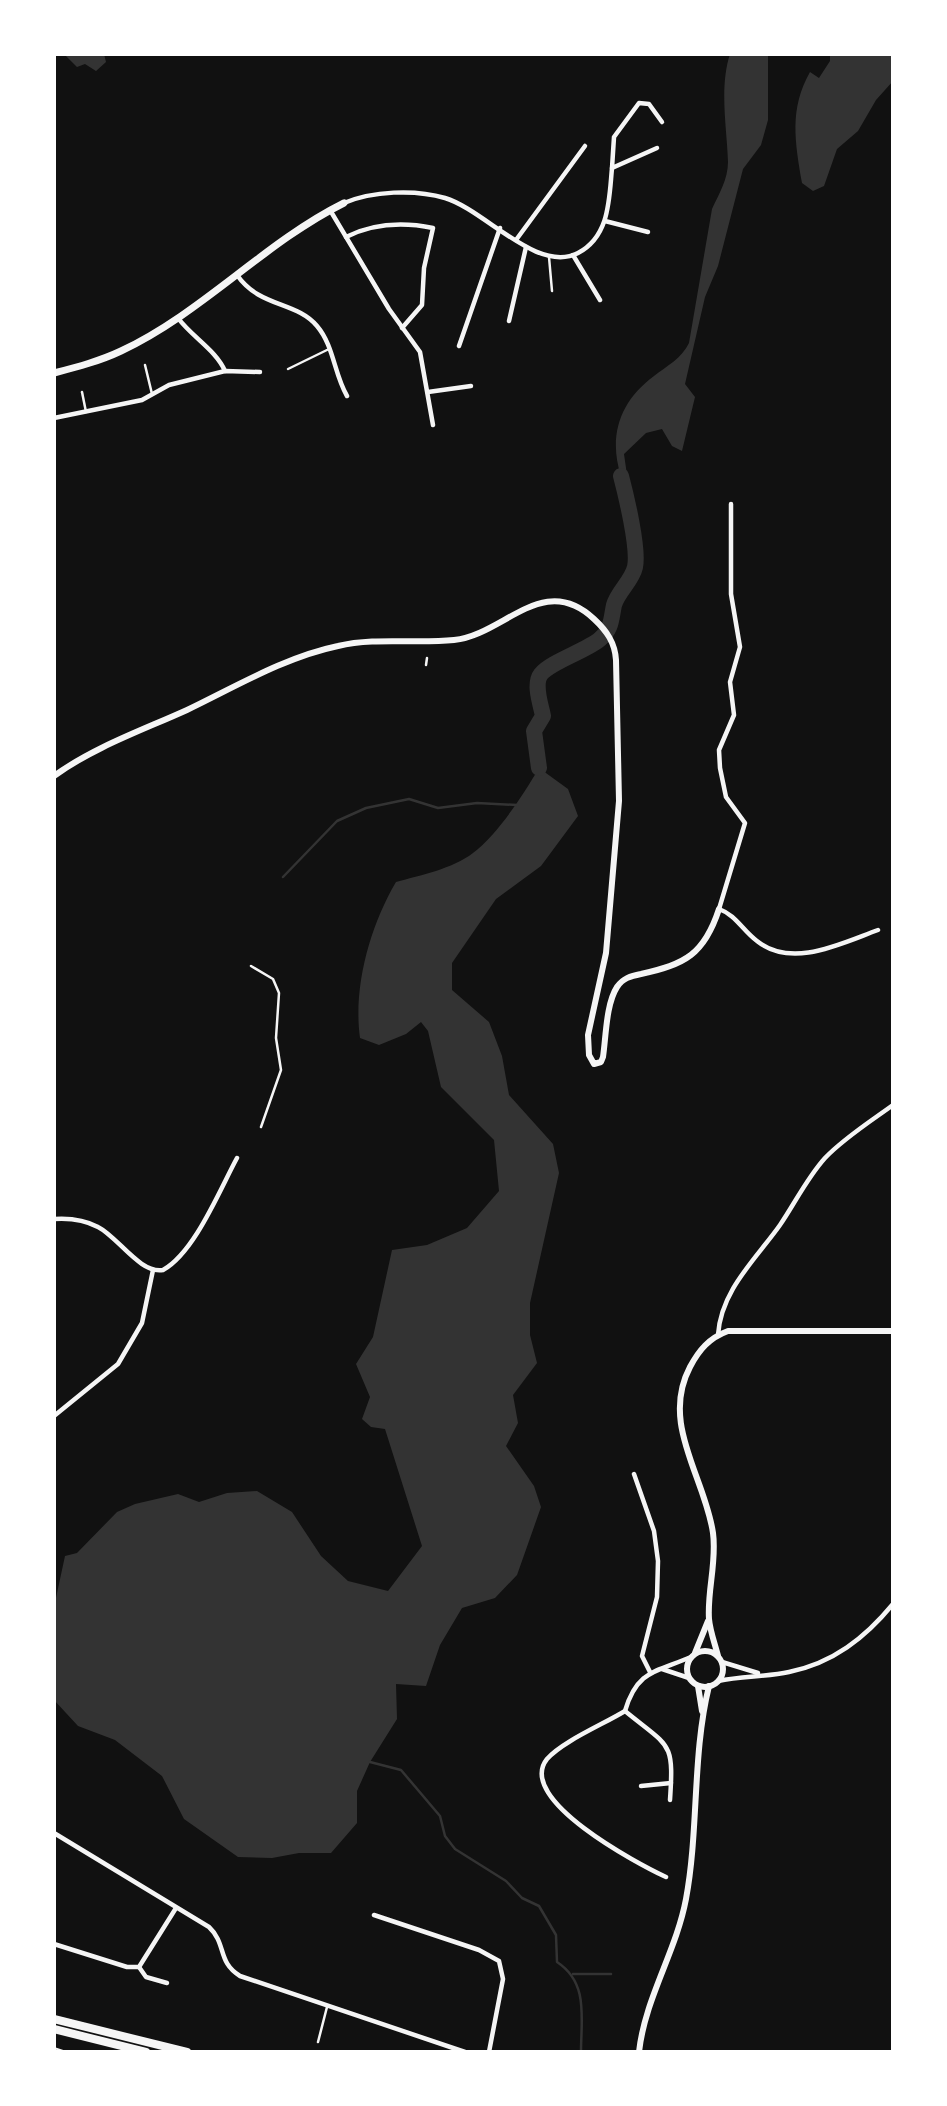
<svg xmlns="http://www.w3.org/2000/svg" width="947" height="2106" viewBox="0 0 947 2106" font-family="Signika,sans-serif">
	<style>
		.water { fill: #333 }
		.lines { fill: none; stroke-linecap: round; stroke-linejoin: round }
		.stream { stroke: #333; stroke-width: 2.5 }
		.river { stroke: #333; stroke-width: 16 }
		.path { stroke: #f5f5f5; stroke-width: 2 }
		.service { stroke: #f5f5f5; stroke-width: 2.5 }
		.minor { stroke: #f5f5f5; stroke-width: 4.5 }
		.tertiary { stroke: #f5f5f5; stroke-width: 6 }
		.secondary { stroke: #f5f5f5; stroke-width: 7 }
		.primary { stroke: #f5f5f5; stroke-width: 8 }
	</style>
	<rect width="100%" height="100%" fill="#111"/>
	<g class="water">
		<path d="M64,54H104L106,62L96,71L85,64L77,67Z"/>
		<path d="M730,54H768V120L761,145L743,169L718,266L705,297L685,384L695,397L682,451L672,446L662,429L646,433L624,454L627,475L621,476C608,436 620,401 654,376C667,366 682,358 689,343L712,209C719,194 728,179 728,162C727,128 719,88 730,54Z"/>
		<path d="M830,54H893V81L876,100L858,131L837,149L824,186L813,191L802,183C795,142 789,109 810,72L819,78L830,61Z"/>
		<path d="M539,768L568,789L578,816L541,866L496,899L452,963V990L489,1022L502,1056L509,1095L553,1144L559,1173L530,1303V1335L537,1363L513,1395L518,1423L506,1446L534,1486L541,1507L517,1575L495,1598L462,1608L440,1645L426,1686L396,1684L397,1719L370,1762L357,1791V1823L331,1853H299L272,1858L238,1857L184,1819L162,1776L115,1740L78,1726L54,1700V1607L65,1556L77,1553L117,1512L135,1504L178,1494L199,1502L227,1493L257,1491L292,1512L321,1556L348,1581L388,1591L422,1546L385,1429L371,1427L362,1419L370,1397L356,1364L373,1337L392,1250L427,1245L467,1228L499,1191L494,1140L441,1087L428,1031L421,1022L406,1034L379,1045L360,1038C353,987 370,926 396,882C421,875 452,869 473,853C498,834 523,795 539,768Z"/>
	</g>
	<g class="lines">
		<g class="stream">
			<path d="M283,877L337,821L366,808L409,799L438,808L477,803L517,805"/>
			<path d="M370,1762L401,1770L440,1816L445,1836L455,1849L506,1881L522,1898L539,1906L556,1935L557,1962C589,1983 581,2018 581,2052"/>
			<path d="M573,1974H611"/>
		</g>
		<path class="river" d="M539,768L534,731L543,716C541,705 533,684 541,674C550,662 588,650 600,639C612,629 611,619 614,605C618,591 632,581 635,567C639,549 626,495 621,476"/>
		<path class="path" d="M54,2048L66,2052"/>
		<g class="service">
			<path d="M549,257L552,291"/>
			<path d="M145,365L152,394"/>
			<path d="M288,369L329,349"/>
			<path d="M82,392L86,412"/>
			<path d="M426,665L427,658"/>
			<path d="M251,966L273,979L279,993L276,1038L281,1070L261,1127"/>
			<path d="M318,2042L327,2007"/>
		</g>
		<g class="minor">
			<path d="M657,148L612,168L614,137L639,103L649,104L662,122"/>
			<path d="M344,203C372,191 415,189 445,198C485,210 537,274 578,253C610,236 609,199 612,168"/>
			<path d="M330,210L389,309L420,352L433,425"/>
			<path d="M605,221L648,232"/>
			<path d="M346,237C374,223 403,222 433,228L424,268L422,305L402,328"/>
			<path d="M516,240L585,146"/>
			<path d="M573,255L600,300"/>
			<path d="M237,275C260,308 296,301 317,326C334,346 334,374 347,396"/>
			<path d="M178,318C192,337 216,350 225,371"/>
			<path d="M509,321L526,247"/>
			<path d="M459,346L500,228"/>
			<path d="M428,392L471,386"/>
			<path d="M54,418L142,400L169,385L225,371L260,372"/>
			<path d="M731,504V594L740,647L730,682L734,715L719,750L720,768L726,797L745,823L719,909C736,915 743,931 757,941C792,969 842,943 878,930"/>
			<path d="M54,1219C69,1218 85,1220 98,1227C118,1237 140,1274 163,1270C195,1252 220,1189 237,1158"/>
			<path d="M718,1335C721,1290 756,1259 780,1225C795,1203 807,1178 825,1158C844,1138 871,1121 893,1105"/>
			<path d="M54,1416L118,1364L142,1323L153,1270"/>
			<path d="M634,1474L654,1531L658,1561L657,1597L642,1656L650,1672"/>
			<path d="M722,1662L758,1673"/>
			<path d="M662,1669L689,1678"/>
			<path d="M718,1681C742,1676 766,1677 789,1672C833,1663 865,1638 893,1604"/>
			<path d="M625,1711C670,1748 674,1740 670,1800"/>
			<path d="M641,1786L671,1783"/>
			<path d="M54,1833L209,1927C227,1944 217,1962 240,1976L465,2052"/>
			<path d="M666,1877C638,1864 515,1799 547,1759C563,1741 604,1724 625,1711C637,1670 656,1672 691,1657"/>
			<path d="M374,1915L479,1950L499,1961L503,1979L489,2052"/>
			<path d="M54,1944L127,1967H139L176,1908"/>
			<path d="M139,1967L146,1977L167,1983"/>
		</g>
		<g class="tertiary">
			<path d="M54,776C94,747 143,730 187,710C235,687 285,657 338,646C376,637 415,644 454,640C504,635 543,571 594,619C607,631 615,643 616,660L619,801L606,953L588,1035L589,1055L594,1064L601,1062L603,1057C606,1037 606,1004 617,987C623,978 631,976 641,974C685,964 704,955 719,909"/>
			<circle cx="705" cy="1669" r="18"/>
			<path d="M695,1653L708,1621"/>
			<path d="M718,1656C715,1644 710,1631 709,1619C707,1591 717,1562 713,1533C705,1477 660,1424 690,1367C699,1350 709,1338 728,1331H893"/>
			<path d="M698,1686L702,1711"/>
			<path d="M639,2052C645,1998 676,1952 686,1899C699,1829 692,1755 709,1686"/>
		</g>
		<path class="secondary" d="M54,373C77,367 100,361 121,351C202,313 264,243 344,203"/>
		<g class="primary">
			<path d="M54,2019L187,2052"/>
			<path d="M54,2029L146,2052"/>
		</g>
	</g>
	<rect width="947" height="2106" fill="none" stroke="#ffffff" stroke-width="112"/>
</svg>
